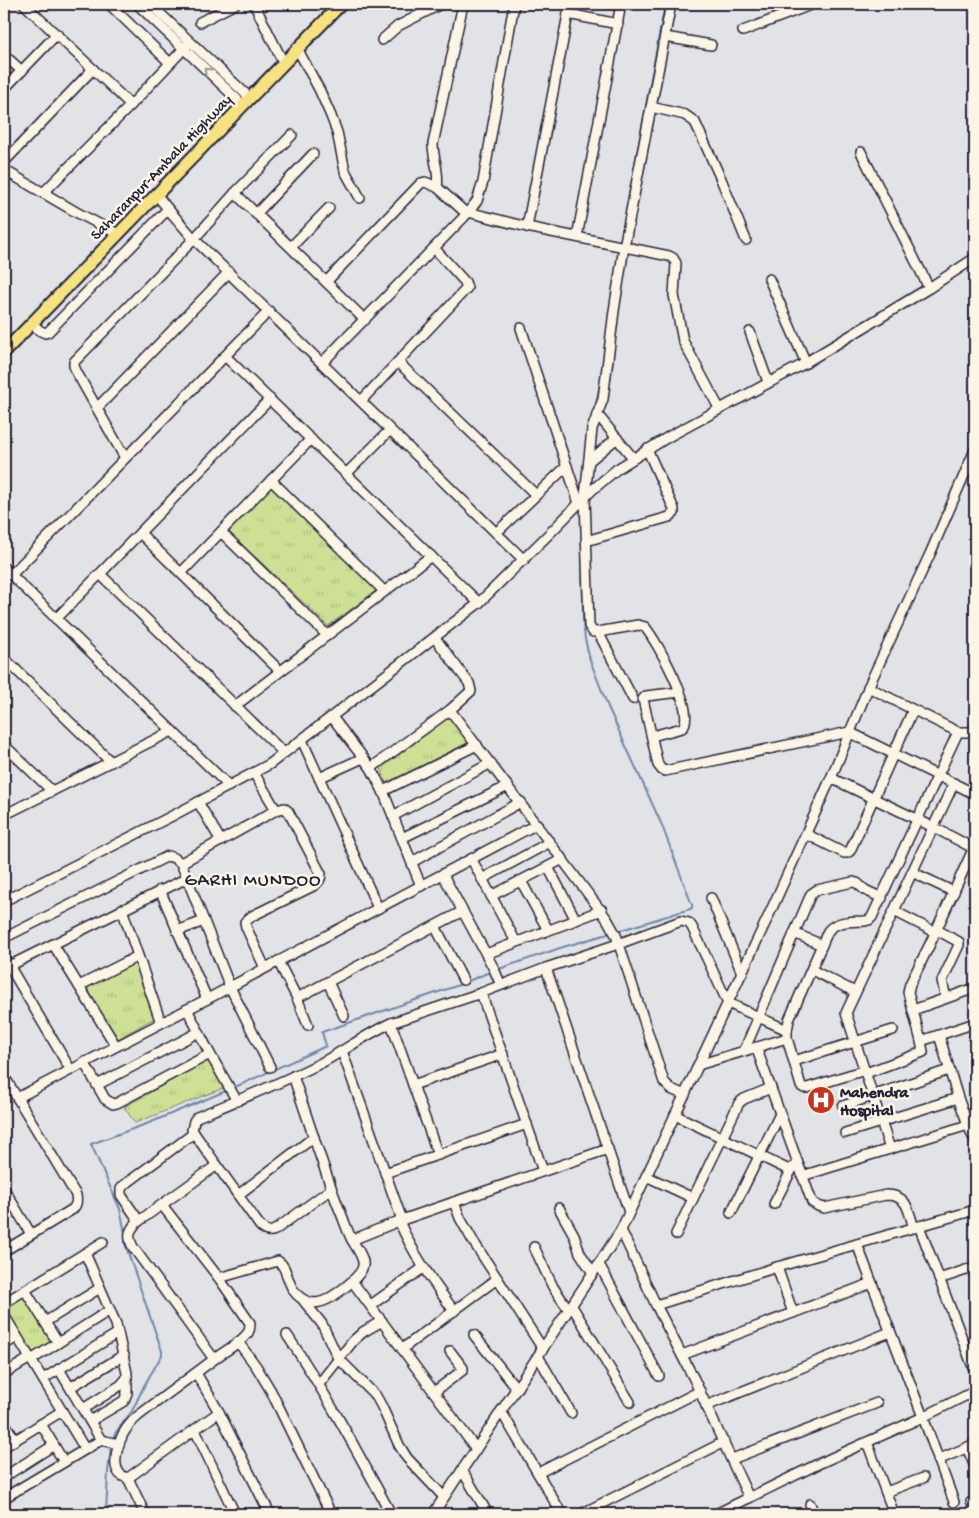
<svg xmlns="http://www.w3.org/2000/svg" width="979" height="1518" viewBox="0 0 979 1518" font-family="'Gochi Hand',sans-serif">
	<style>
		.park { fill: url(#park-tufts); stroke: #788168 }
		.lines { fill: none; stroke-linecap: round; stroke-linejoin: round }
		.stream { stroke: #6e88ae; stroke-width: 2 }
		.minor-casing { stroke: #22223b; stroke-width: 12 }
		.major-casing { stroke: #22223b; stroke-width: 15 }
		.minor { stroke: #fcf5e5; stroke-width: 9 }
		.major { stroke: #f7e281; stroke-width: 11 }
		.oneway { stroke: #9a9698 }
		.labels { text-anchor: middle; stroke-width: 5; stroke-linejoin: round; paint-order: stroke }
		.street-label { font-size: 16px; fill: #22223b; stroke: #fcf5e5 }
		.poi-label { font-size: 16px; font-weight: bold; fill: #22223b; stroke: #fcf5e5; text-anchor: start }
		.quarter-label { font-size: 19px; letter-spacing: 1px; fill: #22223b; stroke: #fcf5e5 }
	</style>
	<defs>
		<pattern id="park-tufts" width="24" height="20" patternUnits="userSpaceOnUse" patternTransform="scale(1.25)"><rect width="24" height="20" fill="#cde095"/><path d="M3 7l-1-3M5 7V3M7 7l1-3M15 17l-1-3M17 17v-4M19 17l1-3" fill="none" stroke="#b0c081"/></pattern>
	</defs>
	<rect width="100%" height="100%" fill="#e2e3e6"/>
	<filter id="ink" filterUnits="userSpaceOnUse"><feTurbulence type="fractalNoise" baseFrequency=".02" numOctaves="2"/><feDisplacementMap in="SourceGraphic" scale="10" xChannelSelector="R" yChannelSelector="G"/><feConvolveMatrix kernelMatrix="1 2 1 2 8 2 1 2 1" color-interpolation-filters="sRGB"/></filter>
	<g filter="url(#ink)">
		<g class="park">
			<path d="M4,60L16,72L4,84Z"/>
			<path d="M272,486L377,590L328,626L228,531Z"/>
			<path d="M449,717L469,742L386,783L381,768Z"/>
			<path d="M135,962L154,1018L118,1039L87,988Z"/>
			<path d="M212,1058L226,1087L135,1123L124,1107Z"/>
			<path d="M24,1296L53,1341L32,1355L4,1310Z"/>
		</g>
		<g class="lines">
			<g class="stream">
				<path d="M624,223L665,4"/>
				<path d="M596,405L602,373"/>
				<path d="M582,491L581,487L585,459"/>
				<path d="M582,532L583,623L585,639L590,660L608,707L661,823L692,905V908L690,909L618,931"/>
				<path d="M496,970L563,947L611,933"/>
				<path d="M466,982L492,971"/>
				<path d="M233,1088L326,1046L322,1032L462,984"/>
				<path d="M113,1439L116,1432L132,1411L145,1384L162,1355V1351L125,1244V1233L120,1209L91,1144L149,1123L228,1090"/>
				<path d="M106,1514L108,1472L111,1446"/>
			</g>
			<g class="minor-casing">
				<g id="minor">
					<path d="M24,4L131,105"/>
					<path d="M109,4L170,63"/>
					<path d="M137,4L242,104"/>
					<path d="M150,4L249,97"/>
					<path d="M254,4L283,62"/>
					<path d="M821,4L827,5L831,4"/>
					<path d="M568,14L618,24"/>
					<path d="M200,22L235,4"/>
					<path d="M743,31L813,4"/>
					<path d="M665,37L711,45"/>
					<path d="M382,40L398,26L441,4"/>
					<path d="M297,48L320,91L331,116L337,132L345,171L360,198"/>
					<path d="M4,55L22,71"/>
					<path d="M4,89L57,34"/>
					<path d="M651,107L685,115L695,122L721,179L746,240"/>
					<path d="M861,152L929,288"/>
					<path d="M4,162L93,69"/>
					<path d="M4,170L76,212L118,234"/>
					<path d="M437,187C440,172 433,159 433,144L463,4"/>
					<path d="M43,193L131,105L190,42"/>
					<path d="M235,193L365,320"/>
					<path d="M168,209L194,239L524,560"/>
					<path d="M468,212L527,227L669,256L673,258L676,263L674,295L683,341L719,408"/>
					<path d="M256,214L313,154"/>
					<path d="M527,227L570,4"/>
					<path d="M577,237L621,4"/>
					<path d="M291,247L329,208"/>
					<path d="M769,279L806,363"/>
					<path d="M326,282L421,183L425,182L437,187L467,214"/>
					<path d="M32,323L39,330L45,333L48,332L168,209L156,194"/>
					<path d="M521,328L579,503"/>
					<path d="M750,332L768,382"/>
					<path d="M225,356L479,603"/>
					<path d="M398,362L536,495"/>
					<path d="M322,363L464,217L477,201L483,182L514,4"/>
					<path d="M361,401L467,288L465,282L434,248"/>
					<path d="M97,408L229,272"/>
					<path d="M597,414L633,458"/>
					<path d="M125,458L77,373L74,366V362L194,239L235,193L292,135"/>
					<path d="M589,461L617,438"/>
					<path d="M346,474L390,430"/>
					<path d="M271,480L384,591"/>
					<path d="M221,532L327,635"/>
					<path d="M140,533L280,671"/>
					<path d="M496,533L567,466"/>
					<path d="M586,541L669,517L674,513V509L647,449"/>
					<path d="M4,568L229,786"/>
					<path d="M181,573L311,439"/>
					<path d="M100,574L284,753"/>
					<path d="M11,575L269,311"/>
					<path d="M56,619L270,399"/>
					<path d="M598,632L633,699"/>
					<path d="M4,658L111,762"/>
					<path d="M868,687L958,732H968L975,731"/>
					<path d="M680,692L646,696L643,699L658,765L662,770L665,771L849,732L975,794"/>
					<path d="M235,706L431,556"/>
					<path d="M450,710L607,919L616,935L664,1082L671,1089L685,1095"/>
					<path d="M332,717L371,768L383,791L421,886"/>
					<path d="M652,736L682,728C698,713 657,642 645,627L638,625L598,632H593L589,626L585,497L592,429L603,399L614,311L624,247L671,4"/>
					<path d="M302,740L378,908"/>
					<path d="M4,745L52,791"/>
					<path d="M371,768L450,710L471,691L469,683L435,638"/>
					<path d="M254,773L276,810"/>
					<path d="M319,778L363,758"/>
					<path d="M831,778L933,827L975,849"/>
					<path d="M383,791L477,745"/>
					<path d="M198,802L221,841"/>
					<path d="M4,815L172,731"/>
					<path d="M393,816L491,763"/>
					<path d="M806,834L844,853H847L850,851L913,710"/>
					<path d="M402,838L508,786"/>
					<path d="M472,860L516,942"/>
					<path d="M412,862L521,802"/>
					<path d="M181,863L276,810L284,808L288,811L321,874C321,879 319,881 315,885L252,916L245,922L246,927L265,968"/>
					<path d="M548,867L576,920"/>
					<path d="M912,872L954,892"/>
					<path d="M443,875L493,967L501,985"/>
					<path d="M482,879L550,842"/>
					<path d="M521,881L548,930"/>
					<path d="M160,890L207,999"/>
					<path d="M491,896L563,859"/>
					<path d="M711,898L742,973"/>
					<path d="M4,901L172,816L270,764L479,603L553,530L591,491L617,469L668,437L800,366L929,288L975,258"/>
					<path d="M122,909L161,1023"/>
					<path d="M894,911L935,932"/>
					<path d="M435,926L463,980"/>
					<path d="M937,930L959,942V945L942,981L946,998"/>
					<path d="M177,931L204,921"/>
					<path d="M794,933L822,945"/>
					<path d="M4,938L168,856L174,858L181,863L230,987L270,1067"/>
					<path d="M53,944L116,1046"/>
					<path d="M486,954L602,910"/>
					<path d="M4,957L70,1069"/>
					<path d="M278,961L297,998L308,1025"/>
					<path d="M9,966L187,878"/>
					<path d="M546,968L629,1212"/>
					<path d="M812,970L855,992"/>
					<path d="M328,982L344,1016"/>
					<path d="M79,986L138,956"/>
					<path d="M481,993L543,1171"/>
					<path d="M297,998L463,911"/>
					<path d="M187,1009L210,1054L237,1101"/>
					<path d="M913,1010L975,988"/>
					<path d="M391,1023L438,1155"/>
					<path d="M939,1035L958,1098L972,1135L975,1140"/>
					<path d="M921,1041L975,1023"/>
					<path d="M756,1047L812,1202L818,1206L824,1208L886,1195C908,1195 908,1210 914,1228"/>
					<path d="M342,1051L402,1220"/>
					<path d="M744,1051L811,894L817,890L853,882L857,883L865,890L882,898"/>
					<path d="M794,1061L893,1030"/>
					<path d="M84,1062L105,1099L113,1104L117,1103L210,1054"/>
					<path d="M698,1065L787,1038"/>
					<path d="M865,1070L807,1088H804L801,1086L787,1038V1030L789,1020L828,931C837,920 851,922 865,921L869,920L872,917L958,732"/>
					<path d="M866,1073L923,1052L921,1041L908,992L910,984L930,944L975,845"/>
					<path d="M4,1076L76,1195C77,1201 77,1204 73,1209L4,1251"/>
					<path d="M97,1085L199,1032"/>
					<path d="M413,1085L503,1054"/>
					<path d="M17,1098L213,996L537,824"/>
					<path d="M843,1106L949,1070"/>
					<path d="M675,1115L791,1171"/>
					<path d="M845,1133L958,1098"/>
					<path d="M890,1149L846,1013L954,783"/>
					<path d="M385,1173L527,1124"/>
					<path d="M646,1176L693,1198"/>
					<path d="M802,1176L968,1125"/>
					<path d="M4,1189L31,1234"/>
					<path d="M331,1189L275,1230C268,1233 266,1231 260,1226L194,1133L192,1130L194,1121L197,1117C239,1100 281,1083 321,1063C345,1050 367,1034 391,1023L481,993L546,968L618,944L681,921L689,923L692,927L728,1003L787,1030"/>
					<path d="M238,1195L314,1137"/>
					<path d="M454,1202L460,1218L473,1241L543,1349"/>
					<path d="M774,1204L793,1167"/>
					<path d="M162,1205L219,1278L250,1323C250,1327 250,1331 247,1334C238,1345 224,1351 213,1360C188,1379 163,1397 138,1416C132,1421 127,1427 123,1434C117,1447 108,1474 128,1478L219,1412"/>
					<path d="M559,1208L574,1235L580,1253L593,1273"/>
					<path d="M731,1213L780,1114"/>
					<path d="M139,1221L121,1195V1189L123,1186L194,1133"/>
					<path d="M399,1221C413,1254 433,1282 454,1311"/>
					<path d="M919,1226L975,1372"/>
					<path d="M621,1230L656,1305L694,1379L749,1498"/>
					<path d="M676,1234L739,1103L744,1099L771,1088"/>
					<path d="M352,1240L399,1221L608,1149"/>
					<path d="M857,1244L923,1417L954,1502"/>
					<path d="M534,1247L553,1287L569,1310"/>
					<path d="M599,1264L659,1376"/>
					<path d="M777,1267L793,1313"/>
					<path d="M219,1278L278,1261C291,1269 284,1293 309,1302C315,1304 322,1302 328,1299C337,1294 366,1274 363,1262C362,1254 355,1246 351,1238C346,1228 343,1217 338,1206C322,1164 308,1119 293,1076"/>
					<path d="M939,1279L966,1270L975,1268"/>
					<path d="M352,1281L476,1449"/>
					<path d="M25,1290L58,1343"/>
					<path d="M303,1300L322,1324L338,1358L376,1396L382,1407L399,1445L407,1458L444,1497"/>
					<path d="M4,1303L103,1242"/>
					<path d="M371,1305L423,1268"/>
					<path d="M656,1305L777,1267L975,1210"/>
					<path d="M572,1306L630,1402"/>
					<path d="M4,1315L85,1449"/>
					<path d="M45,1322L100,1288"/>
					<path d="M287,1335C326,1393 358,1453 391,1514"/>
					<path d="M474,1335L517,1389"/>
					<path d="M238,1342L256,1366L271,1391L331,1514"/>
					<path d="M4,1345L17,1337"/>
					<path d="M402,1349L497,1279"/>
					<path d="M682,1355L872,1283"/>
					<path d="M538,1356L571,1413"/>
					<path d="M214,1359L133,1247C127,1236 129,1229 139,1221L217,1165"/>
					<path d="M31,1360L110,1310"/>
					<path d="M59,1369L101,1440"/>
					<path d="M196,1373L219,1412L270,1514"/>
					<path d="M4,1374L30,1358"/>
					<path d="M43,1379L118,1333"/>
					<path d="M319,1384L353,1341L363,1332L382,1321"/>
					<path d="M71,1387L124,1355"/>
					<path d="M434,1392L463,1370V1368L450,1351"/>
					<path d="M706,1406L890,1332"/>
					<path d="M83,1409L121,1385L127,1378V1373L116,1324L85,1253"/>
					<path d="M501,1411L562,1514"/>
					<path d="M90,1421L124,1401L127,1393V1378"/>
					<path d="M4,1422L15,1440"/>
					<path d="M41,1424L64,1462"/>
					<path d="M195,1430L235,1514"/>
					<path d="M867,1442L894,1514"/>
					<path d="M4,1447L62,1411"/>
					<path d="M967,1448L975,1466"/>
					<path d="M732,1459L877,1403"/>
					<path d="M938,1460L975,1444"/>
					<path d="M462,1470L488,1514"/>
					<path d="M538,1473L700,1391"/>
					<path d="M4,1477L54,1445"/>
					<path d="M128,1478L145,1514"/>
					<path d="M886,1492L923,1478"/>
					<path d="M4,1498L101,1440L119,1444"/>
					<path d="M971,1502L975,1500"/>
					<path d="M810,1504L814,1514"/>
					<path d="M433,1514L581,1291L621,1230L768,917L831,778L871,681L930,554L975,450"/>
					<path d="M581,1514L724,1442"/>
					<path d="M716,1514L818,1464L923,1417L975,1391"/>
				</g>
			</g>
			<g class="major-casing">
				<path id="major" d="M4,352L341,4"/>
			</g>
			<use href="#minor" class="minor"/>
			<use href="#major" class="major"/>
		</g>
		<defs><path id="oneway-chevron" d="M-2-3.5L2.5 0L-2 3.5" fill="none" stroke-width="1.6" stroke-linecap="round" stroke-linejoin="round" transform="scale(1.25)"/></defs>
		<use class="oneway" href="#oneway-chevron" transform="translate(207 71) rotate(-136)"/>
	</g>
	<defs>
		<g id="hospital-disc" transform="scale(1.4375)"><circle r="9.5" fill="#c8321e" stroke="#fcf5e5"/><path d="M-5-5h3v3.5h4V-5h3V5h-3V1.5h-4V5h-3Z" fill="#fff"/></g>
	</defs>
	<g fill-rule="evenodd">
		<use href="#hospital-disc" x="821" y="1100"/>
	</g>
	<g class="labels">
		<g class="street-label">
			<text transform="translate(160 166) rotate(-46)" y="6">Saharanpur-Ambala Highway</text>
		</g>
		<g class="poi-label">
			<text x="840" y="1097">Mahendra<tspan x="840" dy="18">Hospital</tspan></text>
		</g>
		<g class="quarter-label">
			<text x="253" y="885">GARHI MUNDOO</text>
		</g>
	</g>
	<rect width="979" height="1518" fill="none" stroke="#fcf5e5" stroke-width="20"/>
	<rect x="10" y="10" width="959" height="1498" fill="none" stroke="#22223b" stroke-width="2" filter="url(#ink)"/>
</svg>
